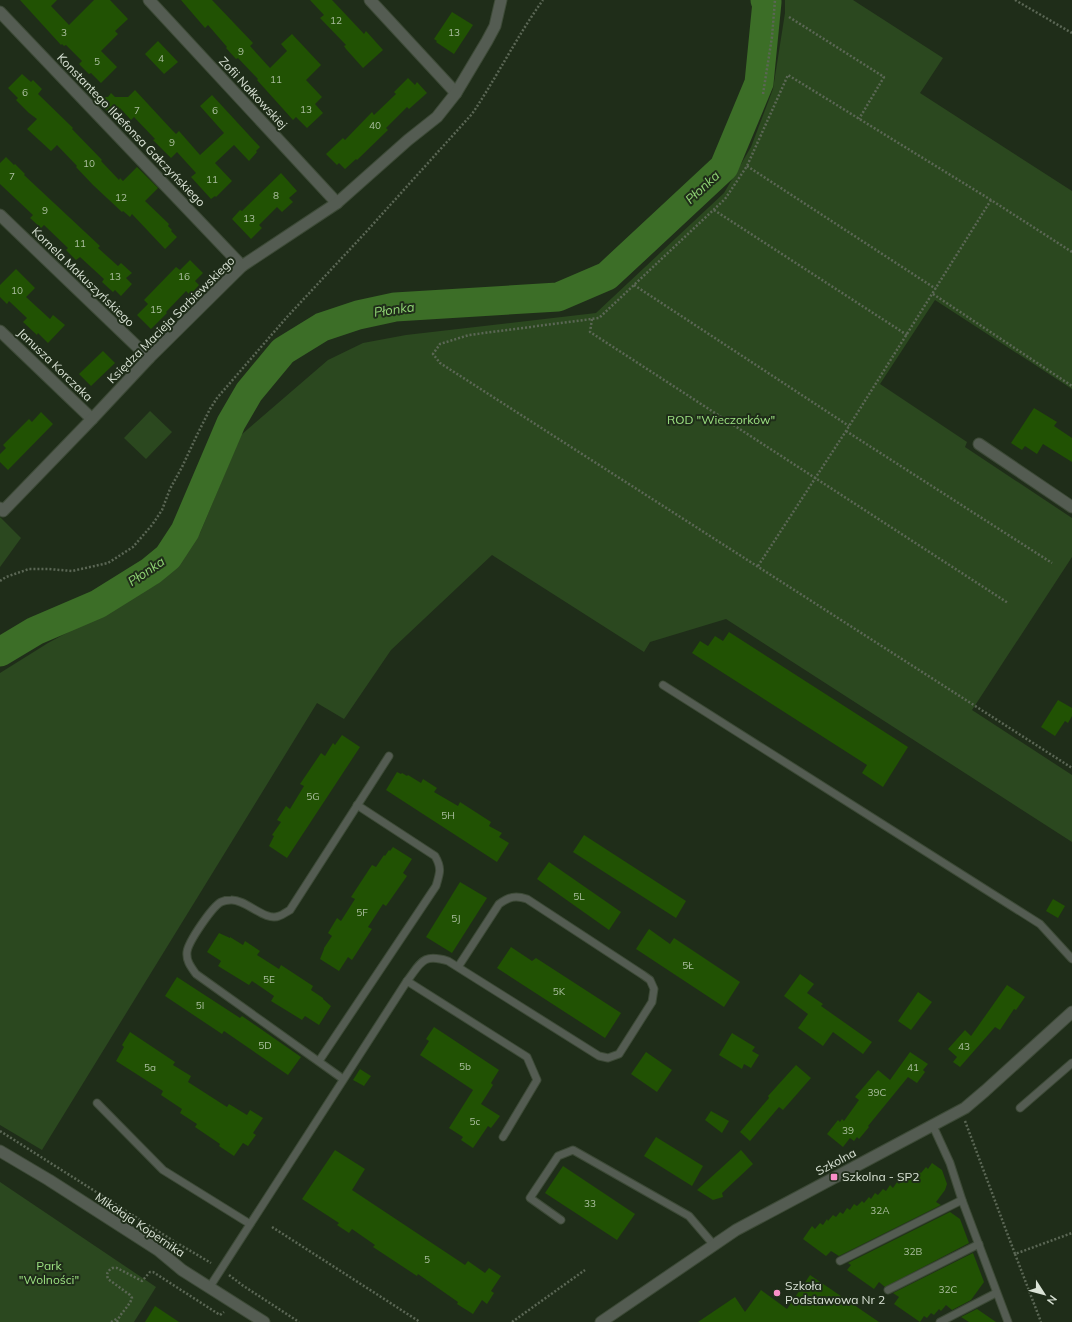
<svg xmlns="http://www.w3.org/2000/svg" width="1072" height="1322" viewBox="0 0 1072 1322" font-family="Mulish,sans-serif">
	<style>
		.green { fill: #2b481f }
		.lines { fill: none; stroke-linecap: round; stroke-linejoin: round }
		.river { stroke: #3c6e27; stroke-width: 29 }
		.building { fill: #215203 }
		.service-casing { stroke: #3d4a37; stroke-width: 9 }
		.minor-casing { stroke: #3d4a37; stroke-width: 13 }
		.tertiary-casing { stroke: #3d4a37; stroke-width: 13 }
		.path { stroke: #5b6755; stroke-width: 2.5; stroke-dasharray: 2 2; stroke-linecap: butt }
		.service { stroke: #545c52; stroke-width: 7 }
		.minor { stroke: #545c52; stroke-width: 11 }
		.tertiary { stroke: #545c52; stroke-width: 11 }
		.poi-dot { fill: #f98fc8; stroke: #1f2d19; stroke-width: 1.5 }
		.labels { text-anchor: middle; stroke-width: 4; stroke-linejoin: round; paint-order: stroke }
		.number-label { font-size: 10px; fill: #acbfa1 }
		.street-label { font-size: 12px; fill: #dae3d6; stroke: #1f2d19 }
		.park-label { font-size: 12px; fill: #9fe584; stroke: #1f2d19 }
		.poi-label { font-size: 12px; fill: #dae3d6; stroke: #1f2d19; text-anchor: start }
		.water-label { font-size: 13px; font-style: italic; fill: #8fd373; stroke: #1f2d19 }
	</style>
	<rect width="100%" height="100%" fill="#1f2d19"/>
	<g class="green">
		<path d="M785,0H853L943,58L920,93L1072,191V389L935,300L880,384L967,442L965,447L1072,518V557L972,710L1072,775V842L726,619L650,642L644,652L492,555L391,650L344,719L317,703L42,1150L0,1125V673L48,643L157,584L200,533L241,435L328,360L363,343L406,335L596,313L724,193L751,147L773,89L785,13Z"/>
		<path d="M150,411L172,432L146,459L124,438Z"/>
		<path d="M0,517L21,538L0,567Z"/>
		<path d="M0,1182L156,1287L134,1322H0Z"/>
	</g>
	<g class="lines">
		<path class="river" d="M0,652L35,631L98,604L151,571L168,557L185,531L231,423L249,392L283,351L322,327L358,315L395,307L558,297L607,276L724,167L759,83L767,2L765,0"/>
	</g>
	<g class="building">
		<path d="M20,0H57L51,6L69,25L94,0H110L128,19L115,31L118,34L101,51L117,67L101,83L91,73L89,74L79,64L82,61L66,45L64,46L62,44L61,45Z"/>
		<path d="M181,0H212L253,43L250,46L270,68L287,51L281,44L292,34L321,65L306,80L322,97L315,104L323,113L307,128L296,117L293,120L257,80L258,79L238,58L236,59L226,48L227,47L208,25L205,28Z"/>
		<path d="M310,0H332L364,34L366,31L383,50L363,68L346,49L344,46L346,45L320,18L324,15Z"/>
		<path d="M452,12L473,25L454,54L436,42L437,41L434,39Z"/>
		<path d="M158,41L178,62L164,74L145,54Z"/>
		<path d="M22,74L31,82L33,80L42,89L38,94L73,128L72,129L102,160L101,161L119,180L120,178L123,181L137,167L158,188L145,201L169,224L168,226L172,230L171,231L177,237L165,249L132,214L130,217L123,211L122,212L93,185L76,167L77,166L57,145L51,151L27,129L37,119L29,113L16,100L18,98L8,88Z"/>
		<path d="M408,78L415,85L417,82L427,93L409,109L407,107L386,128L388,130L357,160L356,159L345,169L339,163L337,165L326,154L343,138L345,140L372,112L374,115L396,94L394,92Z"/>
		<path d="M135,90L172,130L176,134L179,131L200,155L224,133L200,106L212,95L260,147L256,151L257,152L249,161L234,145L215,163L232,181L216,197L215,196L211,199L191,177L196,173L177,152L171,158L153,140L155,139L134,117L131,120L120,108L116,112L114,110L110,114L100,104L104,100L101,97H108L111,93L115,97H128Z"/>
		<path d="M6,157L14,165L15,164L25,174L24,175L100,246L98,248L118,266L121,263L132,273L126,278L132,284L121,296L115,290L113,292L102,282L104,279L80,257L76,260L66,250L68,248L44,225L41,228L30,218L33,215L0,184V163Z"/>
		<path d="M281,173L297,191L289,198L293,202L282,212L277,207L259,225L262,228L251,239L232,219L240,210L242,211Z"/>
		<path d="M190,260L203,273L195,281L199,285L190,295L186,291L166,312L167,313L151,329L137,315L148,304L144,300L176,267L180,270Z"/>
		<path d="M16,269L35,288L26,297L50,319L53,315L65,325L48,343L38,333L37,335L23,322L27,318L9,301L7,304L0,297V285Z"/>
		<path d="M103,351L115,363L91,386L79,374Z"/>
		<path d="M1034,408L1057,422L1054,426L1072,438V462L1043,444L1037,454L1025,446L1022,450L1011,443Z"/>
		<path d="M41,412L53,424L8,470L0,462V454L6,448L3,445L29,419L32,422Z"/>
		<path d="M729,632L908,747L883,787L862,773L867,765L692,653L700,641L708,646L715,636L723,641Z"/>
		<path d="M1058,700L1072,708V716L1068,723L1065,721L1055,736L1041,727Z"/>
		<path d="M342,735L360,747L287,858L269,846L274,836L272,835L281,822L277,820L286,806L290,809L304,786L300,784L321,753L325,756L333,743L335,745Z"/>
		<path d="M397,772L401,774L402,773L407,776L408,775L421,783L423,779L437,788L434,792L458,806L460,802L491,822L489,826L502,833L499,837L509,843L497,862L386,790Z"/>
		<path d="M584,835L686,901L676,918L573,852Z"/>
		<path d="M393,847L412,859L403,873L407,876L386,906L383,904L368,927L372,929L352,960L348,957L339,971L320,959L324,949V948L332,936L328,933L337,918L341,921L355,899L351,897L372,865L376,867L384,855L385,856L389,850L390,851Z"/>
		<path d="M549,862L621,912L609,930L537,879Z"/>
		<path d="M460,882L487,898L452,953L426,937Z"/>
		<path d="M1053,899L1065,906L1058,918L1046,911Z"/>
		<path d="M649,929L670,944L674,938L740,982L724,1007L636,949Z"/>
		<path d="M219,933L230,938V937L243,945L245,941L260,951L257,955L279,969L281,965L313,986L311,990L323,998V999L331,1006L319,1025L305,1016L302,1020L271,1001L274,996L252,981L249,985L218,966L221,961L207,952Z"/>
		<path d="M511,947L532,961L536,958L621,1013L605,1038L497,968Z"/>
		<path d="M800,974L814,984L807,993L823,1004L821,1006L872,1042L863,1054L833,1032L823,1046L798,1028L808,1014L784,996Z"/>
		<path d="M177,977L240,1018L242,1016L301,1057L288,1075L224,1031L222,1034L165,996Z"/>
		<path d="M1007,985L1025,997L1016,1010L1014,1009L1000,1030L995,1027L960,1067L953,1062L957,1057L948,1049L965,1030L971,1036Z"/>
		<path d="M918,992L932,1002L911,1030L898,1021Z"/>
		<path d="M434,1027L499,1070L491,1083L493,1085L481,1104L500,1116L491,1128L488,1126L473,1148L461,1140L463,1137L449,1128L473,1090L420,1055L429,1041L426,1039Z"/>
		<path d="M130,1032L175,1062L173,1065L191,1076L188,1082L227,1107L229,1104L247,1115L250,1110L263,1118L253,1133L256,1135L248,1146L243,1143L234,1156L219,1146L220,1144L195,1127L197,1124L180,1113L182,1109L161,1095L163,1091L116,1061L124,1047L122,1045Z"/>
		<path d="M732,1033L755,1047L752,1051L759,1055L751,1068L744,1064L742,1069L719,1055Z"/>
		<path d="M646,1052L672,1070L657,1092L631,1074Z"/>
		<path d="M910,1052L928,1064L923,1070L925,1072L917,1083L908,1077L868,1126L869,1127L859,1139L857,1137L854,1141L850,1138L843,1147L827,1134L838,1120L840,1122L842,1119L844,1121L859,1100L855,1097L878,1070L890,1080Z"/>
		<path d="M796,1065L811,1078L783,1110L779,1107L750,1141L740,1132L769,1098L768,1096Z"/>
		<path d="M360,1069L371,1076L364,1086L353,1080Z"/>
		<path d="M711,1111L729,1121L722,1133L705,1120Z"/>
		<path d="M656,1137L703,1166L692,1186L644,1156Z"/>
		<path d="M335,1150L365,1169L352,1190L465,1265L468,1261L485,1273L489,1268L501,1276L491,1291L494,1293L487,1304L482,1300L473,1314L457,1304L458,1302L418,1274L417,1276L373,1247L375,1245L352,1229L349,1233L337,1225L339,1223L302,1199Z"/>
		<path d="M741,1150L753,1164L722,1193L723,1197L713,1200L697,1190Z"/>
		<path d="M932,1163L942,1170L947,1184L945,1190L936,1202L941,1205L839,1256L831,1251L826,1256L803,1239L812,1226L815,1229L820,1223L823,1225L827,1219L828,1221L833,1215L836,1217L840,1212L843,1214L847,1208L850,1210L854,1204L857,1206L862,1201L864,1203L869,1197L871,1199L875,1193L878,1195L883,1189L886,1191L890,1185L893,1188L897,1182L899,1184L904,1178L907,1181L911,1175L914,1177L918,1171L921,1173L926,1167L928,1169Z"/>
		<path d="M563,1166L635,1214L617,1240L545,1193Z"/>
		<path d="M950,1212L960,1219L969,1243L885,1287L879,1282L874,1289L847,1270L851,1265L848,1263Z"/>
		<path d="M973,1253L984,1282L971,1300L952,1310L946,1305L941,1311L939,1309L934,1315L931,1313L927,1318L924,1316L920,1322L894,1304L899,1297L893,1293Z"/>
		<path d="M810,1275L879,1322H698L735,1297L745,1312L761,1290L787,1309Z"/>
		<path d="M155,1306L179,1322H145Z"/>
		<path d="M977,1309L996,1322H969L961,1317Z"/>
	</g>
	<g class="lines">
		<g class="service-casing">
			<g id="service">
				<path d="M663,685L1040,924L1072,959"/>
				<path d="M407,981C421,963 422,953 448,961L599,1056L608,1058L619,1054L652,1002L654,989L650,980L643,975L527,899C515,895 509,897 499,904L458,967"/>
				<path d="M319,1061L436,886C440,873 442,868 435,856L357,805"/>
				<path d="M343,1079L196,974C191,967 186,961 187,952C188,942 212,907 221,902C223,901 228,900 231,900C246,899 265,922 279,916C283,915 286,912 290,910L389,756"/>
				<path d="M97,1103L163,1170L250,1224"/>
				<path d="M1020,1108L1072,1063"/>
				<path d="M933,1126L950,1163L962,1200L1008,1322"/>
				<path d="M561,1220L530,1198L558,1156L573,1150L689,1216L713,1244"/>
				<path d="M840,1261L962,1200"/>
				<path d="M209,1288L407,981L527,1057L537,1080L503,1137"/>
				<path d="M888,1290L979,1244"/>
				<path d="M940,1322L996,1293"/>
			</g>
		</g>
		<g class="minor-casing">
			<g id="minor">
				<path d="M149,0L337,203"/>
				<path d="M370,0L456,93"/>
				<path d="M0,12L242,266"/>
				<path d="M0,215L149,358"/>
				<path d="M0,331L92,419"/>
				<path d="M979,444L1072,507"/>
				<path d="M0,508L3,511L92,419L149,358L242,266L337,203L408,140L437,117L456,93L487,41L495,26L501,0"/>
				<path d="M601,1322L736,1230L965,1108L985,1091L1072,1012"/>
			</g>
		</g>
		<g class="tertiary-casing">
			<path id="tertiary" d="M0,1151L49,1180L158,1250L182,1270L264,1322"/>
		</g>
		<g class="path">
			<path d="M1015,0L1072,33"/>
			<path d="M789,17L884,77L859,119"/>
			<path d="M763,94L772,37L775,0"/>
			<path d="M747,166L936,289"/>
			<path d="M714,210L907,335"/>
			<path d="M1072,252L991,200L788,75L747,166L725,199L599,318L469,335L440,344L433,354L440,363L1072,768"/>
			<path d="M634,285L849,426"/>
			<path d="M933,294L1072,386"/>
			<path d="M592,319L590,332L1008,603"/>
			<path d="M846,431L1052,563"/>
			<path d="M758,566L846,431L991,200"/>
			<path d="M0,581L6,577L29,569H48L72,571L108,563L133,547L152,525L162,510L170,489L182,467L197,435L210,409L217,398L287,317L366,232L472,114C497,77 517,36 543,0"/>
			<path d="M965,1121L1015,1254L1072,1233"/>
			<path d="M0,1131L172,1240L211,1263"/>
			<path d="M272,1227L420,1322"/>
			<path d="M1015,1254L1041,1322"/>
			<path d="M229,1275L242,1285L299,1322"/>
			<path d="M111,1322L118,1318"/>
			<path d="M117,1322C120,1313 129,1307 132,1298L130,1295L108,1279C106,1273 108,1271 112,1268H117L142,1281L150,1272H153L220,1315L224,1312"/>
			<path d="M512,1322L585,1270"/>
		</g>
		<use href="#service" class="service"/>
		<use href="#minor" class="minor"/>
		<use href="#tertiary" class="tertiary"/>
	</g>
	<g class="poi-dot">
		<rect x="830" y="1173" width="8" height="8" rx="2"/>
		<circle cx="777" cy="1293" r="4"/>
	</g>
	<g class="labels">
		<g class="number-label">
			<text x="336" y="24">12</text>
			<text x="64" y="36">3</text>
			<text x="454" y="36">13</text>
			<text x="241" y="55">9</text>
			<text x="161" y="62">4</text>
			<text x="97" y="65">5</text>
			<text x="276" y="83">11</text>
			<text x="25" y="96">6</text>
			<text x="306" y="113">13</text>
			<text x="137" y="114">7</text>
			<text x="215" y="114">6</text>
			<text x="375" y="129">40</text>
			<text x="172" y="146">9</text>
			<text x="89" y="167">10</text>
			<text x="12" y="180">7</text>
			<text x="212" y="183">11</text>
			<text x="276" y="199">8</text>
			<text x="121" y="201">12</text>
			<text x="45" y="214">9</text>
			<text x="249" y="222">13</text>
			<text x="80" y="247">11</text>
			<text x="115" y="280">13</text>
			<text x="184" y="280">16</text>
			<text x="17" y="294">10</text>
			<text x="156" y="313">15</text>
			<text x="313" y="800">5G</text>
			<text x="448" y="819">5H</text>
			<text x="579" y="900">5L</text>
			<text x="362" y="916">5F</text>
			<text x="456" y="922">5J</text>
			<text x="688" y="969">5Ł</text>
			<text x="269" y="983">5E</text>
			<text x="559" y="995">5K</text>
			<text x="200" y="1009">5I</text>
			<text x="265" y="1049">5D</text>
			<text x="964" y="1050">43</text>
			<text x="465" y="1070">5b</text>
			<text x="150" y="1071">5a</text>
			<text x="913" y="1071">41</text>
			<text x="877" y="1096">39C</text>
			<text x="475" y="1125">5c</text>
			<text x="848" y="1134">39</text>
			<text x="590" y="1207">33</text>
			<text x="880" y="1214">32A</text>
			<text x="913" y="1255">32B</text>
			<text x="427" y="1263">5</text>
			<text x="948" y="1293">32C</text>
		</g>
		<g class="street-label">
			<text transform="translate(253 93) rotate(47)" y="4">Zofii Nałkowskiej</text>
			<text transform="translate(131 130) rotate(46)" y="4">Konstantego Ildefonsa Gałczyńskiego</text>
			<text transform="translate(83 277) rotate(44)" y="4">Kornela Makuszyńskiego</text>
			<text transform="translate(171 320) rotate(-45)" y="4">Księdza Macieja Sarbiewskiego</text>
			<text transform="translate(55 365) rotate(44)" y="4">Janusza Korczaka</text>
			<text transform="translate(836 1162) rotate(-28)" y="4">Szkolna</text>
			<text transform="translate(140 1225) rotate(34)" y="4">Mikołaja Kopernika</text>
		</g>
		<g class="park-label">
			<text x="721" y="424">ROD "Wieczorków"</text>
			<text x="49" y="1270">Park<tspan x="49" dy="14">"Wolności"</tspan></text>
		</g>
		<g class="poi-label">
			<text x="842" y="1181">Szkolna - SP2</text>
			<text x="785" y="1290">Szkoła<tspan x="785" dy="14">Podstawowa Nr 2</tspan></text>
		</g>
		<g class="water-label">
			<text transform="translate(702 187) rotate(-43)" y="5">Płonka</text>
			<text transform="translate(394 309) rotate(-8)" y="5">Płonka</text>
			<text transform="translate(146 571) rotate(-34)" y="5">Płonka</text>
		</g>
	</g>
	<g transform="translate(1044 1294) rotate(126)" stroke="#1f2d19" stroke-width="3" paint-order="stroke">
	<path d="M0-3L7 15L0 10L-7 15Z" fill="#dae3d6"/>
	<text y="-6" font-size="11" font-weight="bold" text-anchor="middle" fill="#dae3d6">N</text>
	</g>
</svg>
